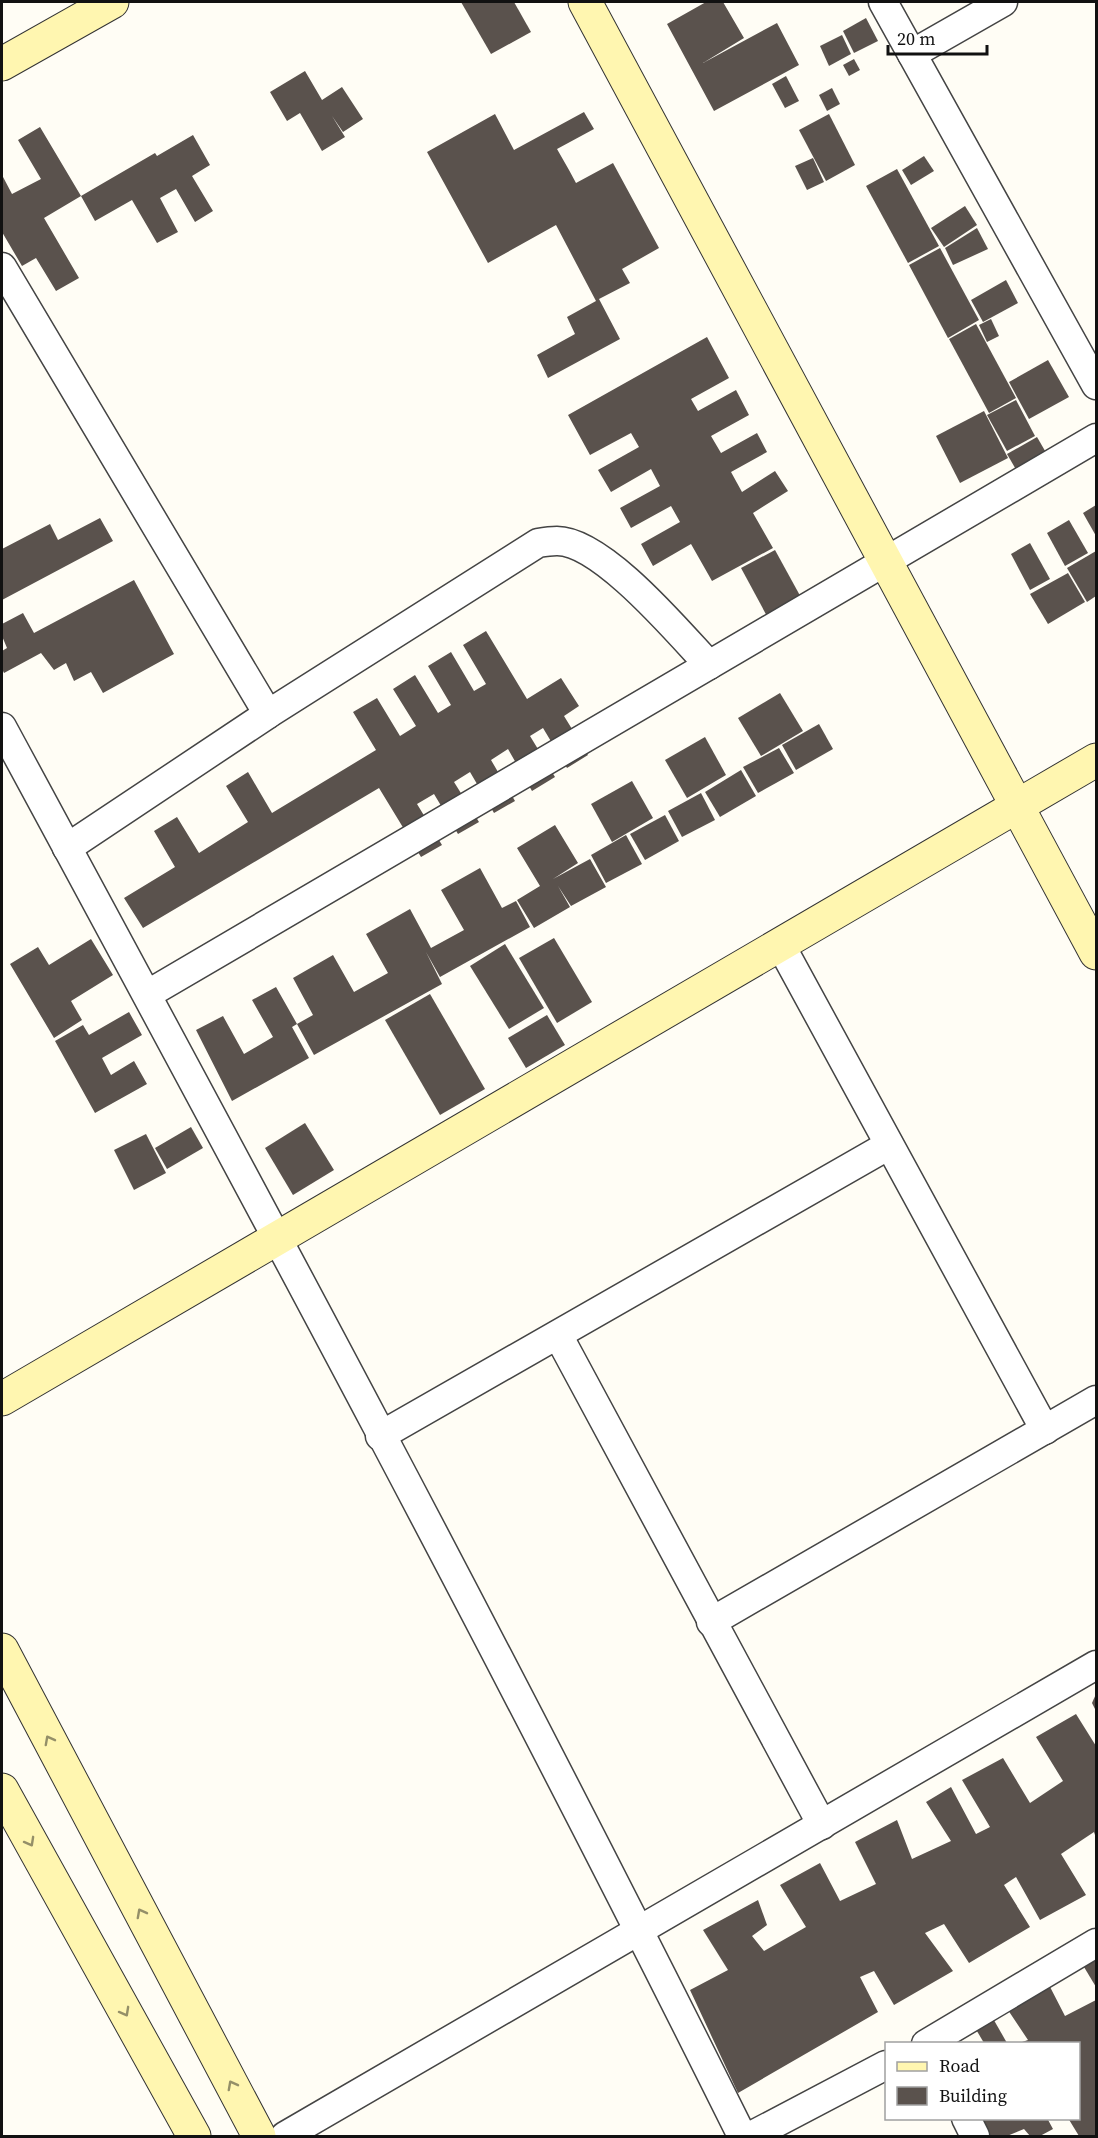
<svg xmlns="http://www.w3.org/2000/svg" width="1098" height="2138" viewBox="0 0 1098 2138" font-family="'Source Serif 4',serif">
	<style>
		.building { fill: #5a524d }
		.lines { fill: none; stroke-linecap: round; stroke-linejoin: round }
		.street-casing { stroke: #444; stroke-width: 31 }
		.secondary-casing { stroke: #333; stroke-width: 35 }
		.street { stroke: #fff; stroke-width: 28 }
		.secondary { stroke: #fff6b0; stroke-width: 33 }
		.oneway { stroke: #948f68 }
	</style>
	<rect width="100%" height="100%" fill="#fffdf5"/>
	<g class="building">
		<path d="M461,2H514L531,32L491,54Z"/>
		<path d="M706,2H723L744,38L703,63L777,23L799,65L714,111L667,24Z"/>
		<path d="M866,18L878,41L854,53L843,31Z"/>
		<path d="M842,35L851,54L829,66L820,46Z"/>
		<path d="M854,59L860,70L849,76L843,65Z"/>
		<path d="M305,71L322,100L342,87L363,119L343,132L332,116L345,137L322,151L300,113L287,121L270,92Z"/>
		<path d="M786,76L799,101L785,108L772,84Z"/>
		<path d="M832,88L840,104L827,111L819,95Z"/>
		<path d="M584,112L594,129L557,149L569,170L576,183L613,163L659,248L622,269L630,283L599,299L620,339L548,378L537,355L575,334L567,317L596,301L556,225L488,263L427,152L495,114L514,150Z"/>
		<path d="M829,114L855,165L826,181L799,130Z"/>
		<path d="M40,127L81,196L155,153L157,156L193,135L210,165L192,176L213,211L195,222L176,189L160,198L178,232L157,243L132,200L95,221L81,196L44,218L79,278L56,291L36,258L22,266L2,232V175L12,194L41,179L18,140Z"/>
		<path d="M924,156L934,171L911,185L902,170Z"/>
		<path d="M813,158L824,182L807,190L795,166Z"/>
		<path d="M897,169L939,246L908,263L866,186Z"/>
		<path d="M965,206L977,225L944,247L931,228Z"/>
		<path d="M977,228L988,249L953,265L945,248Z"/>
		<path d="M940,248L979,320L948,338L909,265Z"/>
		<path d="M1006,280L1018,303L983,322L971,300Z"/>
		<path d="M991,319L999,336L987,342L979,325Z"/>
		<path d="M976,324L1016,398L989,413L949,339Z"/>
		<path d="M707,337L729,378L691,399L698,411L736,390L749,415L711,436L721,453L757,433L767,452L731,472L742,492L775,471L788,491L753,513L773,548L712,581L691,544L653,566L641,544L680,522L671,506L631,528L620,508L660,486L651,469L611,492L598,470L639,447L631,433L590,455L568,415Z"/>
		<path d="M1048,360L1069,397L1029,419L1009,382Z"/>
		<path d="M1016,400L1035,436L1007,451L987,415Z"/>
		<path d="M984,411L1008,458L960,483L936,436Z"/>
		<path d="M1037,437L1059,475L1029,492L1007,454Z"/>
		<path d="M1096,505V536L1083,513Z"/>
		<path d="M100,518L113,541L2,600V549L50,524L58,540Z"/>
		<path d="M1069,520L1088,553L1065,566L1047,533Z"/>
		<path d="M1030,543L1050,579L1030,590L1011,554Z"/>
		<path d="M775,550L809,612L775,631L741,568Z"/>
		<path d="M1096,551V596L1087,602L1067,568Z"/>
		<path d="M1068,573L1085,602L1048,624L1030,594Z"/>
		<path d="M134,580L174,654L103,693L91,672L74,681L66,663L54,670L41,653L4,673L2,669V651L7,648L2,636V624L23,613L34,633Z"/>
		<path d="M486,631L527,699L561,678L579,706L564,716L588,755L567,768L543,728L530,736L555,777L532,791L508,749L491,760L515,801L494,813L470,772L454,782L479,822L458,834L434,794L417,804L442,845L421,857L379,788L143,928L124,898L175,867L154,831L177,817L199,853L248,822L226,786L248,772L272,813L376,750L353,712L377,698L400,736L416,726L393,689L415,675L438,713L451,705L428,666L451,652L474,691L486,684L463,645Z"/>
		<path d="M780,693L803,731L761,756L738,718Z"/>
		<path d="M819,724L833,749L796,770L782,745Z"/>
		<path d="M705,737L726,775L687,798L665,760Z"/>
		<path d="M779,748L794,773L758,793L743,767Z"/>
		<path d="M741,770L756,796L720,817L705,792Z"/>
		<path d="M632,781L653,818L612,842L591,804Z"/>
		<path d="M701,793L715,820L682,837L668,811Z"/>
		<path d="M665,815L679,841L645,860L630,834Z"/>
		<path d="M555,825L578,863L553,879L590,859L606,887L571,906L558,886L570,907L534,928L517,900L540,886L517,848Z"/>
		<path d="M626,835L642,864L606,883L591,855Z"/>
		<path d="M480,868L502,908L516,901L530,927L440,977L426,952L442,984L314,1055L297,1024L313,1015L293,978L333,955L354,992L388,973L366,934L410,909L431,948L464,930L441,890Z"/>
		<path d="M554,938L592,1002L557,1023L519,958Z"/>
		<path d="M91,939L113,975L71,1001L82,1020L54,1038L10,964L38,947L49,965Z"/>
		<path d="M505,944L544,1008L509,1029L470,966Z"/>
		<path d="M276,987L297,1024L292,1027L309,1058L232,1101L196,1030L223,1016L244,1054L273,1037L252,1000Z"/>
		<path d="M430,994L485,1089L440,1115L385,1020Z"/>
		<path d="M129,1012L142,1035L102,1058L111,1075L134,1061L147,1084L95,1113L55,1041L83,1025L89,1035Z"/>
		<path d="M547,1015L565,1045L526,1068L508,1038Z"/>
		<path d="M305,1123L334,1170L293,1195L265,1148Z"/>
		<path d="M191,1127L203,1148L167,1169L155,1148Z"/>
		<path d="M146,1134L166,1173L134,1190L114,1150Z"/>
		<path d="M1096,1694V1711L1092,1703Z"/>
		<path d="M1076,1714L1096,1746V1838L1094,1832L1061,1854L1086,1895L1040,1920L1016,1877L1004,1885L1030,1927L969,1963L944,1924L925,1933L953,1971L894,2005L874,1971L860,1977L878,2012L738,2093L690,1990L728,1970L703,1930L758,1900L767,1925L752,1936L764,1951L806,1927L780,1885L820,1863L840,1901L876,1884L855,1842L897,1820L912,1859L951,1841L926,1802L951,1787L976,1834L990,1827L962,1780L1003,1758L1030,1803L1063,1781L1036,1737Z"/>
		<path d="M1096,1953V1987L1081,1962Z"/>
		<path d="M1048,1983L1065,2016L1096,2000V2135L1093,2136H1079L1068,2118H1078V2043H1019L1028,2040L1004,2004Z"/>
		<path d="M991,2015L1007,2043H984L974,2026Z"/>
		<path d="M977,2118H1047L1053,2129L1040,2136H1030L1024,2129L1007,2136H986Z"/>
	</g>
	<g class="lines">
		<g class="street-casing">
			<g id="street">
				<path d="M883,2L1096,385"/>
				<path d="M912,54L1003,2"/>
				<path d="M2,267L268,714"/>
				<path d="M2,727C254,1193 506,1661 742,2136"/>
				<path d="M67,848L268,714L538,543C544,542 551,541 557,541C602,541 678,632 709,665"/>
				<path d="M780,944L1045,1430"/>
				<path d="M148,994L1096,438"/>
				<path d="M558,1335L822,1825"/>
				<path d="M380,1436L889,1145"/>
				<path d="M711,1622L1096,1400"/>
				<path d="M926,2044L1096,1943"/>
				<path d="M966,2118L975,2136"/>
				<path d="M285,2136L1096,1665"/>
				<path d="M751,2136L886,2065"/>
			</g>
		</g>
		<g class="secondary-casing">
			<g id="secondary">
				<path d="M585,2L1096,953"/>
				<path d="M2,64L112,2"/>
				<path d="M2,1399L1096,760"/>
				<path d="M2,1650L259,2136"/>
				<path d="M2,1790L194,2136"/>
			</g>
		</g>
		<use href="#street" class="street"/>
		<use href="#secondary" class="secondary"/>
	</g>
	<defs><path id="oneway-chevron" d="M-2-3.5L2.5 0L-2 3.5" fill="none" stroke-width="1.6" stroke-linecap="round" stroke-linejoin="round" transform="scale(1.5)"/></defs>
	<g class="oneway">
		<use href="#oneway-chevron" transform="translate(49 1740) rotate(-118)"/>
		<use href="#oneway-chevron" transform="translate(30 1842) rotate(61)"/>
		<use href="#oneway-chevron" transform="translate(141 1913) rotate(-118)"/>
		<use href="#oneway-chevron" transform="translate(125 2012) rotate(61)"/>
		<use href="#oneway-chevron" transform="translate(232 2085) rotate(-118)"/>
	</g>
	<rect width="1098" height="2138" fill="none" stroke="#111111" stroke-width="6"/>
	<rect x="885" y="2042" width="195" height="78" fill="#ffffff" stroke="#a0a0a0" stroke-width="1.5"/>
	<rect x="897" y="2062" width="30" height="9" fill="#fff6b0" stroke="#a0a0a0" stroke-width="1.5"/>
	<text x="939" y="2072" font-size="18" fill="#111111">Road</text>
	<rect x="897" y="2087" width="30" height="18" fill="#5a524d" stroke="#a0a0a0" stroke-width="1.5"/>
	<text x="939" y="2102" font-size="18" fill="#111111">Building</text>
	<path d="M888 45v9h99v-9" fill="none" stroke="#111111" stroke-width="3"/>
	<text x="897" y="45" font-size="18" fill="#111111" stroke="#ffffff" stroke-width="4.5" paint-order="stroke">20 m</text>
</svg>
